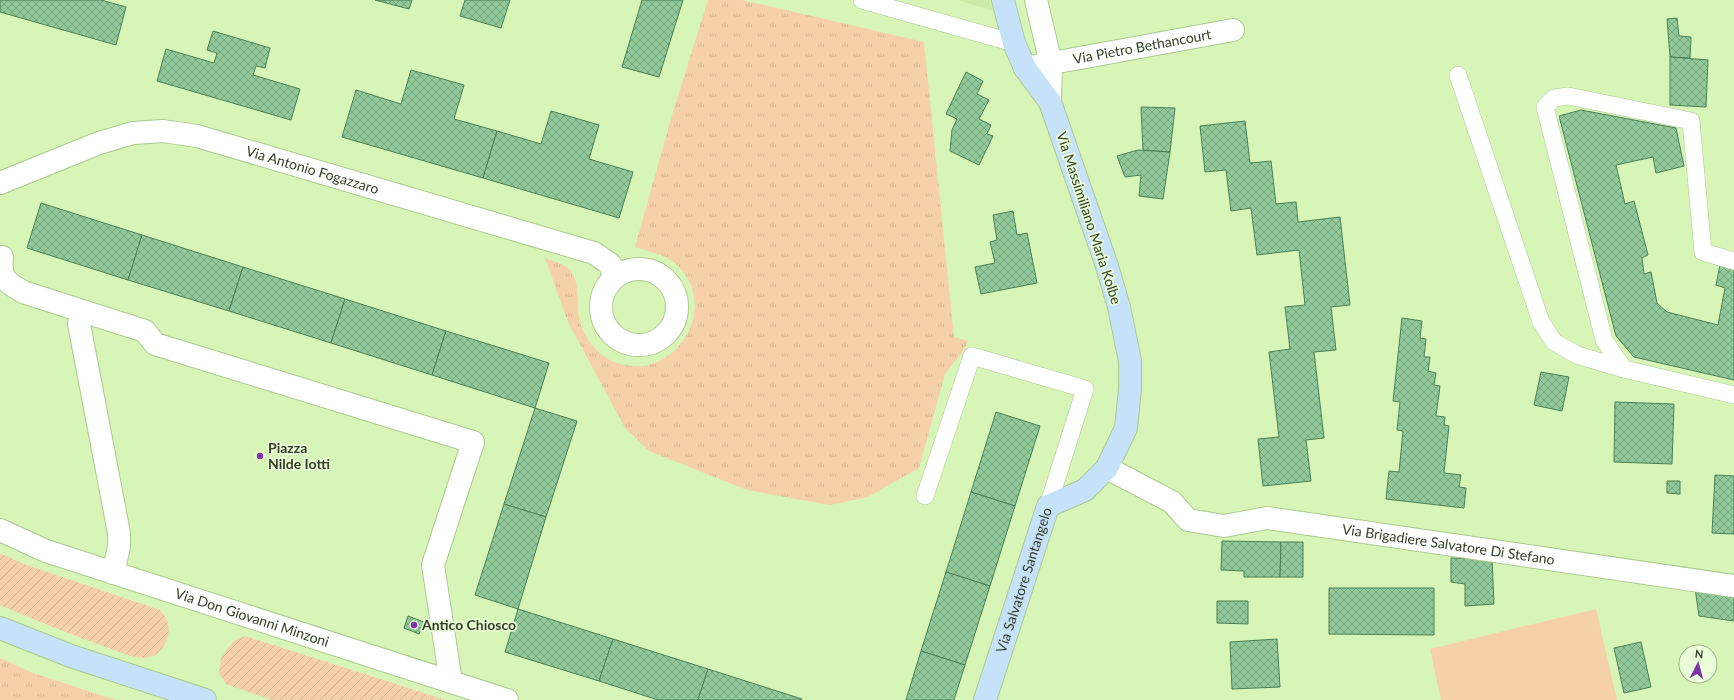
<svg xmlns="http://www.w3.org/2000/svg" width="1734" height="700" viewBox="0 0 1734 700" font-family="Lato,sans-serif">
	<style>
		.built { fill: #c9eba7 }
		.grass { fill: url(#grass-tufts) }
		.garden { fill: url(#garden-furrows) }
		.pitch { fill: #f6d1a8 }
		.building { fill: url(#building-cross-hatch); stroke: #4b8056 }
		.lines { fill: none; stroke-linecap: round; stroke-linejoin: round }
		.lane-casing { stroke: #acc98e; stroke-width: 18 }
		.street-casing { stroke: #acc98e; stroke-width: 24 }
		.secondary-casing { stroke: #acc98e; stroke-width: 24 }
		.lane { stroke: #fff; stroke-width: 17 }
		.street { stroke: #fff; stroke-width: 22 }
		.secondary { stroke: #c6e1fa; stroke-width: 22 }
		.poi-dot { fill: #7c35a8; stroke: #eafdd9; stroke-width: 1.5 }
		.labels { text-anchor: middle; stroke-width: 3.5; stroke-linejoin: round; paint-order: stroke }
		.street-label { font-size: 14px; fill: #333f26; stroke: #eafdd9 }
		.poi-label { font-size: 14px; font-weight: bold; fill: #333f26; stroke: #eafdd9; text-anchor: start }
	</style>
	<defs>
		<pattern id="grass-tufts" width="24" height="20" patternUnits="userSpaceOnUse"><rect width="24" height="20" fill="#f6d1a8"/><path d="M3 7l-1-3M5 7V3M7 7l1-3M15 17l-1-3M17 17v-4M19 17l1-3" fill="none" stroke="#d3b490"/></pattern>
		<pattern id="garden-furrows" width="10" height="10" patternUnits="userSpaceOnUse"><rect width="10" height="10" fill="#f6d1a8"/><path d="M-1 1l2-2M0 10L10 0M9 11l2-2" fill="none" stroke="#d3b490"/></pattern>
		<pattern id="building-cross-hatch" width="8" height="8" patternUnits="userSpaceOnUse"><rect width="8" height="8" fill="#91c99b"/><path d="M0 0l8 8M0 8l8-8" fill="none" stroke="#77a57e"/></pattern>
	</defs>
	<rect width="100%" height="100%" fill="#d6f5b7"/>
	<path class="built" d="M958,0H990L993,11Z"/>
	<g class="grass">
		<path d="M708,0H742L924,42L954,337L968,341L962,353L945,374L919,468L868,497L830,505L747,490L649,451L625,428L568,322L545,258C552,261 565,264 570,270C581,284 576,301 579,317C582,335 595,353 612,361C675,388 726,302 672,261C662,254 646,251 635,247L672,115Z"/>
		<path d="M0,658L33,673L116,700H0Z"/>
	</g>
	<g class="garden">
		<path d="M0,553L24,564L160,610C168,619 170,625 168,637C165,648 156,658 144,658C131,658 115,650 103,646C68,633 34,620 0,605Z"/>
		<path d="M245,636L446,700H272L226,684L219,673L221,659L226,650L234,641Z"/>
	</g>
	<path class="pitch" d="M1596,609L1617,700H1441L1430,649Z"/>
	<g class="building">
		<path d="M0,0H101L126,7L116,45L0,12Z"/>
		<path d="M375,0H412L409,9Z"/>
		<path d="M465,0H510L501,28L460,16Z"/>
		<path d="M642,0H683L659,77L622,67Z"/>
		<path d="M1677,18L1679,36L1691,37L1690,58L1670,57L1667,19Z"/>
		<path d="M213,31L270,48L265,68L256,66L253,75L300,89L291,120L157,81L166,49L214,63L217,53L207,50Z"/>
		<path d="M1670,57L1708,60L1706,107L1670,105Z"/>
		<path d="M411,70L464,85L454,119L497,131L483,178L342,137L356,90L401,104Z"/>
		<path d="M966,72L983,81L977,94L989,100L979,119L991,125L987,134L993,136L979,165L950,151L952,130L957,119L946,114Z"/>
		<path d="M1141,107L1175,108L1170,152L1143,150Z"/>
		<path d="M1581,110L1676,128L1684,166L1656,173L1653,157L1616,165L1625,204L1634,201L1648,255L1642,258L1644,274L1651,272L1657,303L1667,312L1718,325L1725,288L1716,285L1720,265L1734,269V380L1634,357L1616,336L1559,116Z"/>
		<path d="M551,111L599,125L589,159L633,172L619,218L483,178L497,131L541,144Z"/>
		<path d="M1245,121L1250,163L1271,161L1276,204L1296,202L1298,222L1340,217L1350,305L1331,307L1336,350L1314,352L1324,438L1306,440L1311,481L1263,486L1258,439L1279,437L1269,352L1290,349L1285,307L1305,305L1299,250L1257,255L1251,208L1231,211L1226,170L1205,172L1200,126Z"/>
		<path d="M1138,150L1170,152L1163,199L1139,196L1141,175L1125,177L1117,156Z"/>
		<path d="M41,203L142,235L128,280L27,248Z"/>
		<path d="M1013,211L1017,235L1027,233L1037,283L981,294L975,267L995,263L990,242L997,240L993,215Z"/>
		<path d="M142,235L243,267L229,311L128,280Z"/>
		<path d="M243,267L345,299L331,343L229,311Z"/>
		<path d="M345,299L446,331L432,375L331,343Z"/>
		<path d="M1402,318L1422,321L1420,338L1426,339L1424,357H1430L1428,371L1436,373L1434,385L1440,386L1436,416L1445,417L1444,425L1449,426L1444,473L1461,475L1459,487L1466,488L1464,508L1386,499L1389,471L1399,472L1403,431L1397,430L1400,402L1393,401Z"/>
		<path d="M446,331L549,363L535,408L432,375Z"/>
		<path d="M1541,372L1569,377L1562,411L1534,405Z"/>
		<path d="M1615,402L1674,404L1672,464L1614,462Z"/>
		<path d="M535,408L577,421L546,517L504,504Z"/>
		<path d="M996,412L1040,426L1015,506L971,492Z"/>
		<path d="M1715,475L1734,476V534L1712,533Z"/>
		<path d="M1667,481H1680V494L1667,493Z"/>
		<path d="M971,492L1015,506L990,586L946,572Z"/>
		<path d="M504,504L546,517L518,609L475,595Z"/>
		<path d="M1222,541L1281,542L1280,577H1244V571L1221,570Z"/>
		<path d="M1281,542H1303V577H1280Z"/>
		<path d="M1451,558L1492,559L1494,604L1465,606V584L1451,582Z"/>
		<path d="M946,572L990,586L965,665L921,651Z"/>
		<path d="M1329,588H1434V635L1329,634Z"/>
		<path d="M1695,588L1734,593V621L1699,616Z"/>
		<path d="M1217,601H1248V624L1217,623Z"/>
		<path d="M518,609L613,639L599,681L505,652Z"/>
		<path d="M408,616L424,622L419,634L404,628Z"/>
		<path d="M613,639L708,669L698,700H658L599,681Z"/>
		<path d="M1277,639L1280,687L1232,689L1230,642Z"/>
		<path d="M1641,642L1651,687L1624,693L1614,648Z"/>
		<path d="M921,651L965,665L954,700H906Z"/>
		<path d="M708,669L802,699L801,700H698Z"/>
	</g>
	<g class="lines">
		<g class="lane-casing">
			<g id="lane">
				<path d="M862,0L1014,43"/>
				<path d="M1458,75L1541,322L1554,342L1577,355L1624,369L1734,395"/>
				<path d="M1624,369L1604,340L1545,107L1554,98L1568,96L1691,121L1703,252L1734,261"/>
				<path d="M925,496L972,356L1085,389L1048,506"/>
			</g>
		</g>
		<g class="street-casing">
			<g id="street">
				<path d="M1036,0L1051,64L1050,102"/>
				<path id="s1" d="M1025,68L1233,30"/>
				<path id="s2" d="M0,183L99,143L133,133L163,131L197,136L594,253L610,264L614,277"/>
				<path d="M2,257C0,280 6,281 23,292L145,331L155,344L473,442L433,565L451,682"/>
				<circle cx="639" cy="307" r="38"/>
				<path d="M82,312L79,324L119,533V547L113,573"/>
				<path id="s3" d="M1107,468L1172,502L1188,520L1224,526L1267,518L1734,586"/>
				<path id="s4" d="M0,530L46,551L507,700"/>
			</g>
		</g>
		<g class="secondary-casing">
			<g id="secondary">
				<path d="M0,628L71,656L205,700"/>
				<path id="s5" d="M985,700L1048,506L1085,490L1107,468L1126,428L1130,389V361L1119,307L1107,266L1050,102L1025,68L1014,43L1003,0"/>
			</g>
		</g>
		<use href="#lane" class="lane"/>
		<use href="#street" class="street"/>
		<use href="#secondary" class="secondary"/>
	</g>
	<g class="poi-dot">
		<circle cx="260" cy="456" r="4"/>
		<circle cx="414" cy="625" r="4"/>
	</g>
	<g class="labels">
		<g class="street-label">
			<text dy="5" stroke="none"><textPath href="#s1" startOffset="119">Via Pietro Bethancourt</textPath></text>
			<text dy="5" stroke="none"><textPath href="#s2" startOffset="327">Via Antonio Fogazzaro</textPath></text>
			<text transform="translate(1089 218) rotate(72)" y="5">Via Massimiliano Maria Kolbe</text>
			<text dy="5" stroke="none"><textPath href="#s3" startOffset="361">Via Brigadiere Salvatore Di Stefano</textPath></text>
			<text dy="5" stroke="none"><textPath href="#s5" startOffset="126">Via Salvatore Santangelo</textPath></text>
			<text dy="5" stroke="none"><textPath href="#s4" startOffset="267">Via Don Giovanni Minzoni</textPath></text>
		</g>
		<g class="poi-label">
			<text x="268" y="453">Piazza<tspan x="268" dy="16">Nilde Iotti</tspan></text>
			<text x="422" y="630">Antico Chiosco</text>
		</g>
	</g>
	<g transform="translate(1698 664) rotate(6)"><circle r="19" fill="#eafdd9" stroke="#a1b191"/>
	<path d="M0-3L7 15L0 10L-7 15Z" fill="#7c35a8"/>
	<text y="-6" font-size="11" font-weight="bold" text-anchor="middle" fill="#333f26">N</text>
	</g>
</svg>
